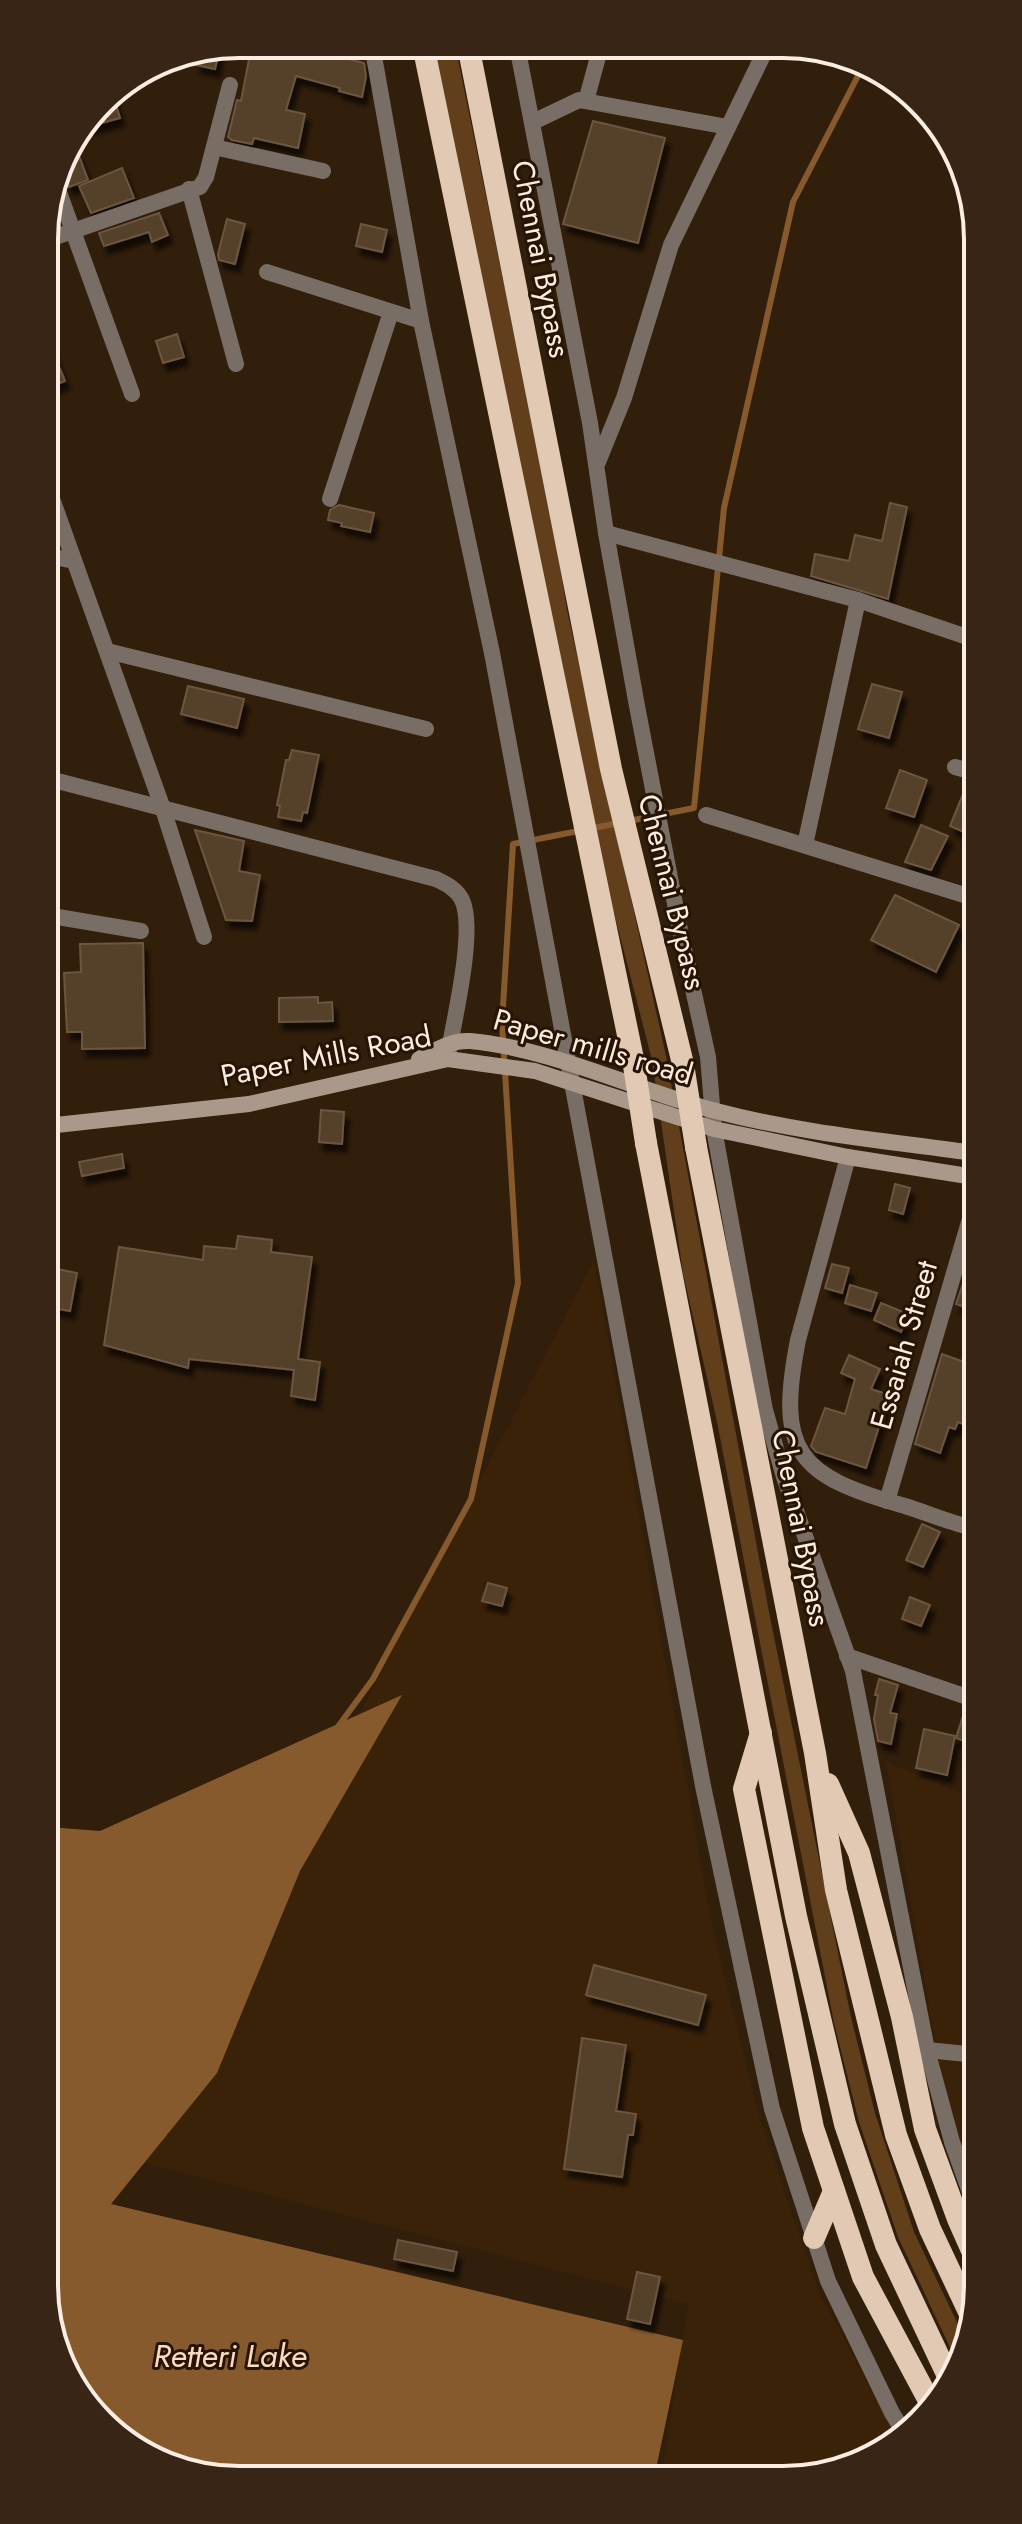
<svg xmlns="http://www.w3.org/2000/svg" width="1022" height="2524" viewBox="0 0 1022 2524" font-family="Jost,sans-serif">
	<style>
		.built { fill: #3a2208 }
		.green { fill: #613f1b }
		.water { fill: #875a2d }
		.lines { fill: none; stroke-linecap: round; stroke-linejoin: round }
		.stream { stroke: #875a2d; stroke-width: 6 }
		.building { fill: #553f2c; stroke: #6c5641; stroke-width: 2; filter: url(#shadow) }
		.minor { stroke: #786e65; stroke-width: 16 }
		.tertiary { stroke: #786e65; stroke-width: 16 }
		.secondary { stroke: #aa998a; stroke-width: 16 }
		.trunk { stroke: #e2c9b4; stroke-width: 22 }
		.trunk-bridge { stroke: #e2c9b4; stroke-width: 22 }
		.labels { text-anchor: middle; stroke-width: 6; stroke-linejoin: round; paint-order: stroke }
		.street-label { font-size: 30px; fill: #fbede1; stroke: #271403 }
		.water-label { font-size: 32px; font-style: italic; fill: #f8dbc2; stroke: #271403 }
		.rim { fill: none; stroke: #fbede1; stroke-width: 4 }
	</style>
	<defs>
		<filter id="shadow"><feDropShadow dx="4.5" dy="8" stdDeviation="2" flood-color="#0009"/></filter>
	</defs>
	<rect width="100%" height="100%" fill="#311e0b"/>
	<g class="built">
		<path d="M594,1260L712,1925L759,2115L818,2290L898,2441L891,2447L833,2473L662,2474L688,2304L130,2159Z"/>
		<path d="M886,1762L976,1799L977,2194L954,2149Z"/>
	</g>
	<path class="green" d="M429,45H455L554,528L567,610L666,1056L769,1612L851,2017L875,2113L914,2232L963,2335L955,2358L898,2237L859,2122L834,2023L716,1417L683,1273L652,1060L595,839Z"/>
	<path class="water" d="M402,1695L300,1871L217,2073L111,2204L683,2340L655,2474L202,2476L110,2431L51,2335L49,1827L100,1831Z"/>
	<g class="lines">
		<path class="stream" d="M337,1728L373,1679L471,1499L518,1283L502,1023L513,844L694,808L724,508L793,202L862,68"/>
	</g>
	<g class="building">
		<path d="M252,44H271L305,54L306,48L364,63L366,77L362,97L339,91L340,88L296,76L286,110L305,114L298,148L254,138L252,144L232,140L228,137L237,100L241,101Z"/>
		<path d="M220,48L215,69L196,65L199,52Z"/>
		<path d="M112,92L120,118L83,128L110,93Z"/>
		<path d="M593,121L665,138L638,243L563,224Z"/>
		<path d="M78,153L88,180L69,187L64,176L59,173L63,158Z"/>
		<path d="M122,168L134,198L91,213L79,186Z"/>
		<path d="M159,213L168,235L152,242L149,232L104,246L99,233Z"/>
		<path d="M227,219L245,224L235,264L219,260L218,254Z"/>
		<path d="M361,224L387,230L382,252L356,246Z"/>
		<path d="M45,332L65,381L45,389Z"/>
		<path d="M177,334L184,357L163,363L156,341Z"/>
		<path d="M890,503L907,507L888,599L811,576L815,554L849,561L855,535L882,541Z"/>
		<path d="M339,505L374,513L370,532L341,526L342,523L328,520L330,510Z"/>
		<path d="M872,684L902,692L889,738L858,729Z"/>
		<path d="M188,686L244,699L237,728L181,714Z"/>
		<path d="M292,750L319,755L307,813L303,812L301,821L278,817L280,806L277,805L286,760H289Z"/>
		<path d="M900,770L927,780L914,817L886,808Z"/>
		<path d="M968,782L973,783V836L950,826Z"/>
		<path d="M921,825L948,836L931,870L905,862Z"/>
		<path d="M195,830L244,841L239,871L260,875L252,921L226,920Z"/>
		<path d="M895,895L959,925L936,972L871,940Z"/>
		<path d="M143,943L145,1048L82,1049V1032H67L64,973L81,972L80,944Z"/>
		<path d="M318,997V1003L332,1002L333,1021L279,1022V998Z"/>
		<path d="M321,1110L344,1112L342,1144L319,1142Z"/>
		<path d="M122,1154L124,1168L82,1176L79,1162Z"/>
		<path d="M895,1184L910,1188L903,1214L889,1210Z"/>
		<path d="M238,1236L272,1240L271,1252L312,1257L298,1359L320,1362L315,1400L291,1396L294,1370L189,1359L188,1368L104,1345L119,1247L203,1260L204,1246L236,1249Z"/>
		<path d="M973,1256H975V1311L956,1304Z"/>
		<path d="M832,1264L849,1268L842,1293L825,1288Z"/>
		<path d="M47,1267L77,1273L70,1311L48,1307Z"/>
		<path d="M850,1285L877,1293L871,1311L845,1303Z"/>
		<path d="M881,1303L908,1314L901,1332L874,1320Z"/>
		<path d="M942,1354L975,1366V1428L958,1422L955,1429L949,1427L940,1453L915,1444Z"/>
		<path d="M849,1355L880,1369L871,1389L889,1395L866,1468L816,1452L811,1446L825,1408L845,1414L855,1379L841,1373Z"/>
		<path d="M922,1524L940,1532L923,1567L906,1560Z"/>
		<path d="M488,1583L507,1588L502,1606L482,1601Z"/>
		<path d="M910,1597L930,1605L921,1626L902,1619Z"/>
		<path d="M879,1679L898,1685L890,1713L897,1714L891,1744L878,1741L874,1719L878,1695H875Z"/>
		<path d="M963,1716L976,1721V1745L956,1738Z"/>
		<path d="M924,1729L955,1736L947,1775L916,1768Z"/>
		<path d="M594,1965L706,1995L698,2025L586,1995Z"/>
		<path d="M582,2038L626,2045L616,2111L636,2114L633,2135H628L622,2177L564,2169Z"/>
		<path d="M398,2240L457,2252L453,2271L394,2259Z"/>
		<path d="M637,2272L660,2277L650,2324L627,2319Z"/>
	</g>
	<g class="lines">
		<g class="minor">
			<path d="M586,101L601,46"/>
			<path d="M533,122L579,100L728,127"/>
			<path d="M72,142L73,143"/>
			<path d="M214,147L323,171"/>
			<path d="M56,184L132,394"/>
			<path d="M189,189L236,364"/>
			<path d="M44,241L200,187L206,177L230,85"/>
			<path d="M267,272L421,321"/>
			<path d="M45,479L162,806L204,937"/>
			<path d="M330,499L391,312"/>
			<path d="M606,533L858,600L973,639"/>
			<path d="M45,555L74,561"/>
			<path d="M107,651L426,729"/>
			<path d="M955,767L973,772"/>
			<path d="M46,778L436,879C446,884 455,888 461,898C477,926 454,1020 448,1055"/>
			<path d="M706,815L974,898"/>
			<path d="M805,845L858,600"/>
			<path d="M46,915L141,931"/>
			<path d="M848,1157L798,1340C776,1452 797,1476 905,1506C928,1513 952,1524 975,1528"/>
			<path d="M887,1501L974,1205"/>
			<path d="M847,1656L976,1700"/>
			<path d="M927,2050L977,2055"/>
		</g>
		<g class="tertiary">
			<path d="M372,45L421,321L492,653L703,1786L772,2109L828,2281L892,2413L905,2434"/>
			<path d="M517,46L590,423L606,533L637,706L681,935L708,1057L714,1129L765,1410L784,1477L853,1671L927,2050L952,2142L977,2212"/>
			<path d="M598,462L624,398L671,245L767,47"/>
		</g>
		<g class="secondary">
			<path d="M419,1059C436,1050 451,1040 470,1041C550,1048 638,1091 716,1111C800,1133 888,1141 974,1153"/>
			<path d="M47,1126L249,1104L448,1059L535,1071L714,1129L848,1157L974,1177"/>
		</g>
		<g class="trunk">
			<path d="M423,45L633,1059"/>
			<path d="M468,45L611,769L683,1064"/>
			<path d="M646,1143L796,1916L845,2124L886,2245L948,2376"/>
			<path d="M696,1147L815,1753L836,1890L896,2135L930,2229L971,2316"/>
			<path d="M761,1733L744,1789L813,2128L863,2277L933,2408"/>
			<path d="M828,1784L859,1853L902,2017L925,2129L958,2219L978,2264"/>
			<path d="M814,2238L834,2191"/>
		</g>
		<g class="trunk-bridge">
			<path d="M633,1059L646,1143"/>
			<path d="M683,1064L696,1147"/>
		</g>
	</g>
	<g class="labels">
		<g class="street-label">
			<text transform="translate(541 259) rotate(79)" y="10">Chennai Bypass</text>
			<text transform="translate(672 892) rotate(76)" y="10">Chennai Bypass</text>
			<text transform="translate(593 1047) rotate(16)" y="10">Paper mills road</text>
			<text transform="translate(326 1056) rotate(-11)" y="10">Paper Mills Road</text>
			<text transform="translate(904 1345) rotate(-74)" y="10">Essaiah Street</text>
			<text transform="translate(801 1528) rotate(79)" y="10">Chennai Bypass</text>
		</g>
		<g class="water-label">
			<text x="230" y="2367">Retteri Lake</text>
		</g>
	</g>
	<path d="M0 0H1022V2524H0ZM239 58H783A181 181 0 0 1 964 239V2285A181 181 0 0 1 783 2466H239A181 181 0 0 1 58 2285V239A181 181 0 0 1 239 58Z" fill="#382515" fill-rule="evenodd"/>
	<path class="rim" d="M239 58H783A181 181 0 0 1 964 239V2285A181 181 0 0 1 783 2466H239A181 181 0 0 1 58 2285V239A181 181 0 0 1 239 58Z"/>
</svg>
